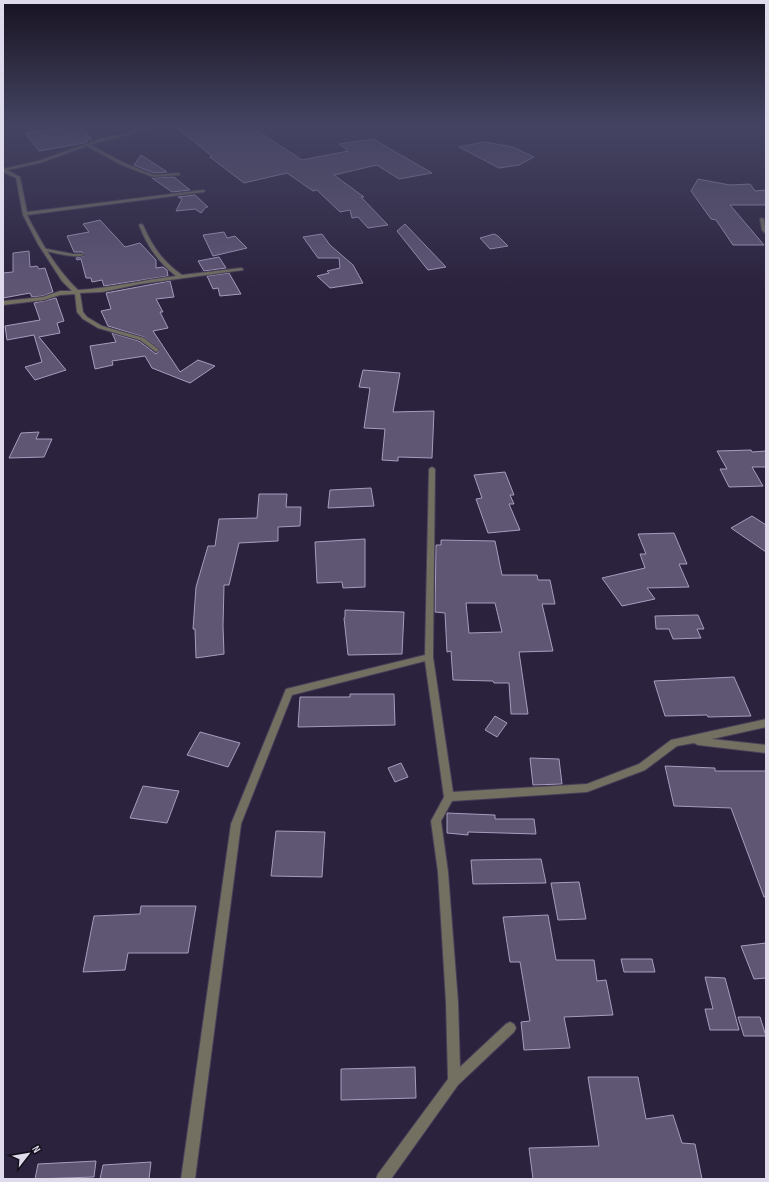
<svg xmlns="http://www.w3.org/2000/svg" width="769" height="1182" viewBox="0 0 769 1182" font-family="'Sofia Sans Condensed',sans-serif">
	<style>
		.building { fill: #5f5674; stroke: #a69dbe; fill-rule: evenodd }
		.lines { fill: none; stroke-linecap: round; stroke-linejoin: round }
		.lane-casing { stroke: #483f59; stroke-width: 2 }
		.street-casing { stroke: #483f59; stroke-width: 2 }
		.lane { fill: #736f61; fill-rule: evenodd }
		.street { fill: #736f61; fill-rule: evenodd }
	</style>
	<rect width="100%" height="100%" fill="#2b223d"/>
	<g class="building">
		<path d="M194,125H249L302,160L348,151L339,144L373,139L432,173L399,179L377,165L334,175L364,197H361L388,225L368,228L358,217L352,218L350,210L340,212L317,190L313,191L287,173L244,183L210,157L212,156L178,129Z"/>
		<path d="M70,126H78L92,139L86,140L88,142L84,143L39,151L25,133Z"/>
		<path d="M485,142L513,147L534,157L519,165L499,168L459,147Z"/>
		<path d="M141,155L167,172L154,173L134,165Z"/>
		<path d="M174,177L190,190L172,192L152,178Z"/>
		<path d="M698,179L730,185L750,184L755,191L766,190V205H730L764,245H733L716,220L711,219L691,191Z"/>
		<path d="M195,195L208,207H206L201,213L195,209L176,211L182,199L178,197Z"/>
		<path d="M100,220L125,247L140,243L156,260V268L163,267L167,270L168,276L104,286L102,280L92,282L91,278H86L81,259L77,260L76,258L84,256L85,255L82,252H74L67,236L89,232L83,224Z"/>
		<path d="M405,224L446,267L428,270L397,231Z"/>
		<path d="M224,232L227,238L235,236L247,248L213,256L203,235Z"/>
		<path d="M322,234L330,245L353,265L363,283L330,288L317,276L329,273L327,271L340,268L339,258H318L303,237Z"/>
		<path d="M494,234L498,236L508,246L490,249L480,238Z"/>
		<path d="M29,251L30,267L37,266L39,269L45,268L53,292L43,296L32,297L30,293L3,298V273L13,272V253Z"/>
		<path d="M219,257L226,268L204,271L198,261Z"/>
		<path d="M229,273L241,294L220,296L218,288L213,289L207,276Z"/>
		<path d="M170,281L174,297L156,299L163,312H160L168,328L153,331L180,372L198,360L215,366L190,383L152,368L145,356L112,361L113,365L95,369L90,346L116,342L112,333L139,341L156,354L160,350L144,337L108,326L101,311L111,309L106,293Z"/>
		<path d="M56,298L64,321L57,323L60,333L39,337L66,370L35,380L25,367L42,362L34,335L7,340L5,326L40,320L34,303Z"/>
		<path d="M363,370L400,373L393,412L434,411L432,458L398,457V461L382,460L385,429L364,428L370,388L359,387Z"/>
		<path d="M39,432L36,439H52L44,457L9,458L21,433Z"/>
		<path d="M751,450L752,452L766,451V467H752L763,486L729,487L720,469H727L717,451Z"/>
		<path d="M505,472L514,495H510L514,504H509L520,530L488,533L476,499L482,498L474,475Z"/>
		<path d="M371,488L374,506L328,508L330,490Z"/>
		<path d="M259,494H287L286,507H301L300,526L278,527V541L239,543L229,585H224L223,626L224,654L196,658L195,629H193L196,587L208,546H215L219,519L257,518Z"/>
		<path d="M752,516L766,525V552L731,528Z"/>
		<path d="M674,533L687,564H679L689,587L647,588L655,599L622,606L602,578L645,568L640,554H646L638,534Z"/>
		<path d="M365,539V587L343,588L342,582L317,583L315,542Z"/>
		<path d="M441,540L495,541L502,575H537L538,580H550L555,604H542L553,651L519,652L528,714H511L509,683H494L493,681L453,680L451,651L447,652L445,613L435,612L436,545H441ZM466,603H495L502,632L469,633Z"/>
		<path d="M345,610L404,612L402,654L348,655L344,618L345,617Z"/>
		<path d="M698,615L704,629H697L701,638L673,639L669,629H656L655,616Z"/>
		<path d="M734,677L751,716L708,717L707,715L665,716L654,681Z"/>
		<path d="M350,694H394L395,725L298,727L300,697H350Z"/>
		<path d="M495,716L507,723L497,737L485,730Z"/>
		<path d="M200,732L240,743L228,767L187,755Z"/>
		<path d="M530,758L559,759L562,784L533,785Z"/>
		<path d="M401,763L408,777L395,782L388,768Z"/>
		<path d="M665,766L715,768V771H766V897H764L731,808L674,806Z"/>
		<path d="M143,786L179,791L167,823L130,818Z"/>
		<path d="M447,813L495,815V819H534L536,834L468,832V835L447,833Z"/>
		<path d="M276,831L325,832L322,877L271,876Z"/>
		<path d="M541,859L546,883L473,884L471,860Z"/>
		<path d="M579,882L586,919L558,920L551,883Z"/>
		<path d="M141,906H196L188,953H128L125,970L83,972L94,916L140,914Z"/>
		<path d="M548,915L556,960H594L597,981L606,980L613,1015L564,1017L570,1048L524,1050L521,1022L530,1021L520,962H510L503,917Z"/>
		<path d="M766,943V978L754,979L741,946Z"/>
		<path d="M621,959H652L655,972H624Z"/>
		<path d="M705,977L725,978L739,1030H710L705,1009H713Z"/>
		<path d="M738,1017H760L766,1036H744Z"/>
		<path d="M415,1067L416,1098L341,1100V1069Z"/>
		<path d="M588,1077H638L646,1119L673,1115L682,1143L695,1144L702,1179H533L529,1148L599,1146Z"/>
		<path d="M96,1161L94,1177L35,1179L38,1164Z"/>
		<path d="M151,1162L149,1179H100L103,1165Z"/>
	</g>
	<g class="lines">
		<g class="lane-casing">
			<g id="lane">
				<path d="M762,218L764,219L766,234L762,230L760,219Z"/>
				<path d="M42,248L73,254H82L84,255C74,259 52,252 42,250Z"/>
			</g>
		</g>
		<g class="street-casing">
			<g id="street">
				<path d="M146,125H152C132,136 111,138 90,145L124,163L154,175L179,173L180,175L153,177L122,165L87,146L40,163L7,170L20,177L27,212L203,190L205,191L204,192L27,215C41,242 56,269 78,290C111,288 143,280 176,276C158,262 147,246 139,225L141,224L143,225C152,246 163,262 182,275L241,268L243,269V270L140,284L102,292L80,293L83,312L87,317L102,326L144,338L158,349L159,350L156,352L140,340L98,328L83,319L77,312L75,294L60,295L44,300L3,305V301L43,297L60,291H72L62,281L38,244L23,215L16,178L3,172V169L38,161L103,138L125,134Z"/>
				<path d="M432,467L435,469L433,657L453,792L587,784L639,764L671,740L766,719V727L712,739L766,745V753L698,745L694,743L677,746L645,770L587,792L452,801L441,821L448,872L458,1002L460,1067L506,1024L510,1022L514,1024L516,1028L514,1032L458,1085L391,1179H376L378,1174L448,1079L446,1002L438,872L431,821L444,797L425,661L292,695L241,824L195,1179H181L231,824L286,689L425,655L429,469Z"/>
			</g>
		</g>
		<use href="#lane" class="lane"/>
		<use href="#street" class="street"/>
	</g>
	<linearGradient id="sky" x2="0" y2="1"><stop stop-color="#181322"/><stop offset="0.43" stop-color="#444462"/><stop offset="1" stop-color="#444462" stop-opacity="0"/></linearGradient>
	<rect width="769" height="291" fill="url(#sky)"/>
	<rect width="769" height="1182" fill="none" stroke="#dfdaec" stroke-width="8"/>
	<g transform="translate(28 1154) rotate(59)" stroke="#120e1a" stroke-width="3" paint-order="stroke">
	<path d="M0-3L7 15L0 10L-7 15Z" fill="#dfdaec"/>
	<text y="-6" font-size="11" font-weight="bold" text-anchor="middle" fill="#dfdaec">N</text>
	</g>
</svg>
